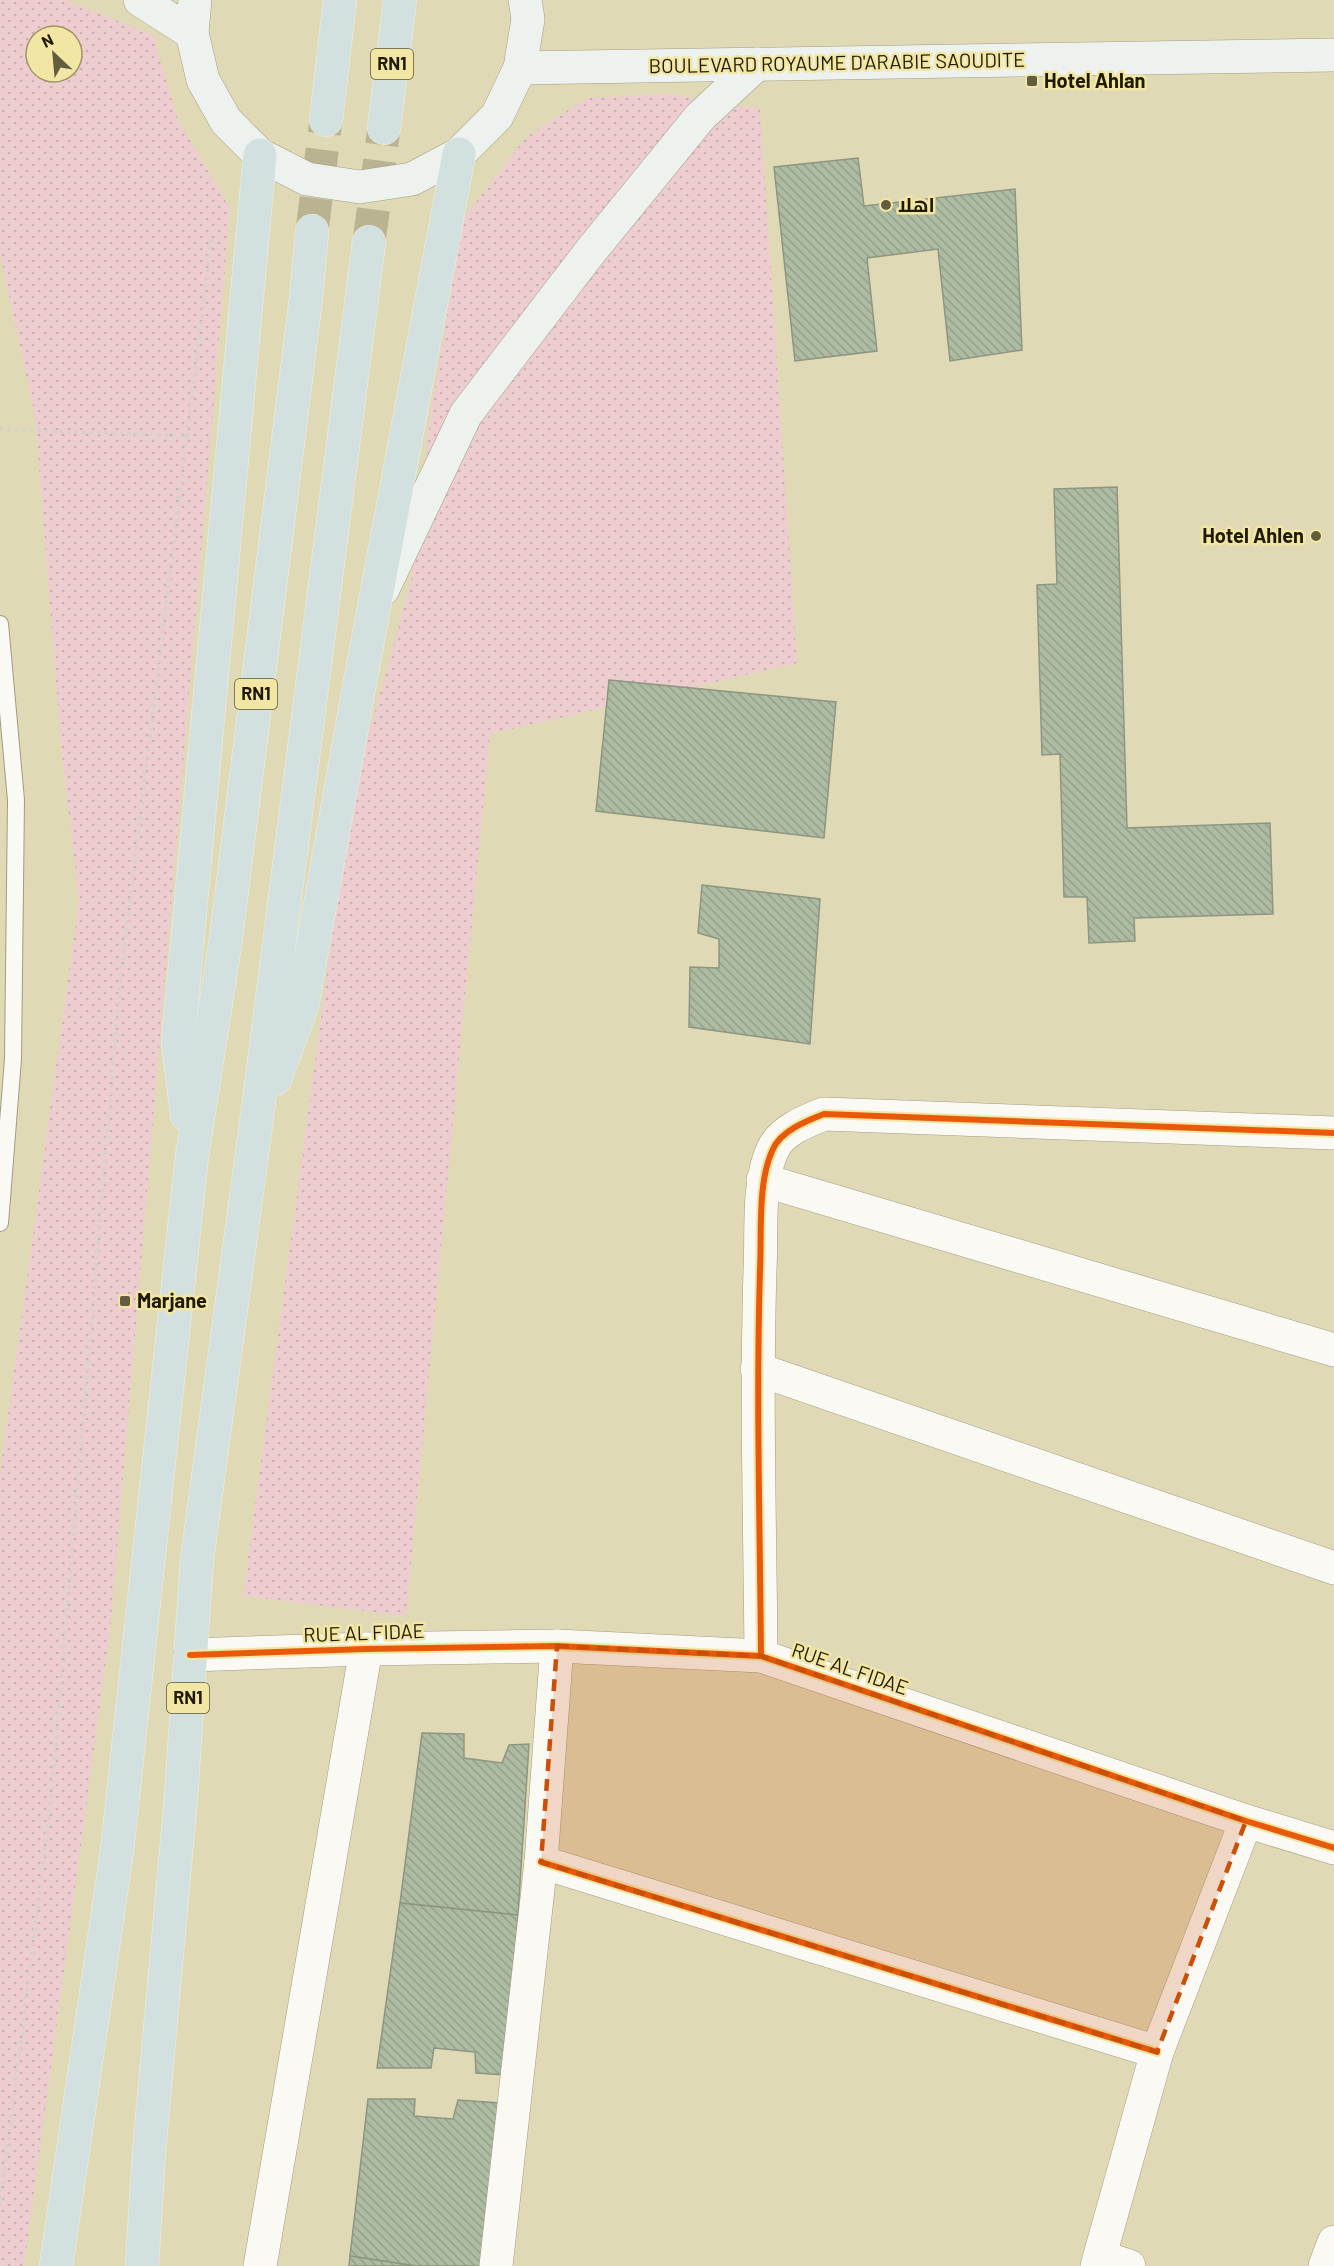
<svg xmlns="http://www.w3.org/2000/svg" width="1334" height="2266" viewBox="0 0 1334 2266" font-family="Barlow,Cairo,sans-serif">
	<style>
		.grass { fill: url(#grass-dots); fill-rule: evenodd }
		.building { fill: url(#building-back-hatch); stroke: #8d9680; stroke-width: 1.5 }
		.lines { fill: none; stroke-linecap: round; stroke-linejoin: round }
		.highway-tunnel { stroke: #b9b392; stroke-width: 33; stroke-dasharray: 33 16; stroke-linecap: butt }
		.lane-casing { stroke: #a29c80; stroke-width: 18 }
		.street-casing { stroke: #a29c80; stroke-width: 34 }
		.secondary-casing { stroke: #a29c80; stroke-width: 34 }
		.highway-casing { stroke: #f1eede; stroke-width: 34 }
		.path { stroke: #d5d3c8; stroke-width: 4; stroke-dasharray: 3 4.5; stroke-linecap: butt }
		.lane { stroke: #faf9f4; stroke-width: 16 }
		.street { stroke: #faf9f4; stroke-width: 33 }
		.secondary { stroke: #eef2ee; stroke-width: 33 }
		.highway { stroke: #d2e1e0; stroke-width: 33 }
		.cycleway-casing { stroke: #f2e6a4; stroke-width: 10 }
		.cycleway { stroke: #e8590c; stroke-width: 6 }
		.marked { fill: #ca500a; fill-opacity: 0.2; stroke: #ca500a; stroke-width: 4.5; stroke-dasharray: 12 8; stroke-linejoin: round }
		.poi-dot { fill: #635d40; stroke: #f2e6a4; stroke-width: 2 }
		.labels { text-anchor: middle; stroke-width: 5; stroke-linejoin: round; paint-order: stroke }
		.shield { fill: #f2e6a4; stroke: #5e5732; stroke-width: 1.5 }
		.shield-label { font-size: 18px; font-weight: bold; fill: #1f1a01 }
		.street-label { font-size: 20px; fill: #1f1a01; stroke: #f2e6a4 }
		.poi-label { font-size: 20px; font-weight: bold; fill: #1f1a01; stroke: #f2e6a4; text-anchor: start }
	</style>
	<defs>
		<pattern id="grass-dots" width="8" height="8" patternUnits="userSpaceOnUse" patternTransform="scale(1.5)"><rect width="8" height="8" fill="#edcdd0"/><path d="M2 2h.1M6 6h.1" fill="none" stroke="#cbafb1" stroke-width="1.8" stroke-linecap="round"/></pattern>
		<pattern id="building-back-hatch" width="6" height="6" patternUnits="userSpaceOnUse" patternTransform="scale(1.5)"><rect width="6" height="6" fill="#adbba2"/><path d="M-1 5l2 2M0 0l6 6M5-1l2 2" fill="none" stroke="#94a08a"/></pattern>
	</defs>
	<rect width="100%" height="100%" fill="#e0d9b6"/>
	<g class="grass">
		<path d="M0,0H65L153,35L177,118L230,209L110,1631L24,2266H0V1474L79,901L61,746L35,415L0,255ZM36,36H72V72H36Z"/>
		<path d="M668,94L760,109L797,663L490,734L406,1616L243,1596L350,802L411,582L430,419L463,219L526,137L587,98Z"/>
	</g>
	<g class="building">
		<path d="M858,158L864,206L1015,189L1022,350L950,361L938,249L867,258L877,351L795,361L774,167Z"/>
		<path d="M1117,487L1127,828L1270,823L1273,914L1134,918L1135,941L1089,943L1087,897H1064L1060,754L1042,755L1037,585L1057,584L1054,489Z"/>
		<path d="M609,680L836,702L824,838L596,811Z"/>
		<path d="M702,885L820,899L810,1044L689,1027L690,967L719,968V939L698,933Z"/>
		<path d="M422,1733L464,1734V1758L502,1763L509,1745L529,1744L518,1915L400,1903Z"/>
		<path d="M400,1903L518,1915L506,2075L476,2073L475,2052L434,2048L431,2068H377Z"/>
		<path d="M368,2099H415L414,2116L453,2119L458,2100L500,2103L482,2266H416L350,2256Z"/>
		<path d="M350,2256L416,2266H349Z"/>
	</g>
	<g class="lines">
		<g class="highway-tunnel">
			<path d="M312,231L326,120"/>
			<path d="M369,242L384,128"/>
		</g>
		<g class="lane-casing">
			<path id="lane" d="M0,624L16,800L13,1059L0,1223"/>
		</g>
		<g class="street-casing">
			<g id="street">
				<path d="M763,1180L1334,1350"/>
				<path d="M757,1369L1334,1568"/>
				<path d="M190,1655L366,1649L557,1646L761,1656L1246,1821L1334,1848"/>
				<path d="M761,1656C760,1527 756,1399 760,1270C762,1234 757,1182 773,1149C781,1131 806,1121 824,1114L1334,1133"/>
				<path d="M541,1862L1157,2052"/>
				<path d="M1100,2257L1129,2266"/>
				<path d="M260,2266L366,1649"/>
				<path d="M496,2266L541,1862L557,1646"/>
				<path d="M1097,2266L1157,2052L1246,1821"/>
				<path d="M1325,2266L1334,2242"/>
			</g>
		</g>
		<g class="secondary-casing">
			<g id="secondary">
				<path d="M140,0L192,33"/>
				<path d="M195,0L192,33L203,80L226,121L260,155L307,179L360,187L412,179L459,154L497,116L520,68L528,19L525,0"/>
				<path d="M520,68L1334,55"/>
				<path d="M383,589L466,414L590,252L700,117L757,64"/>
			</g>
		</g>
		<g class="highway-casing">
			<g id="highway">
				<path d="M326,120L340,0"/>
				<path d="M384,128L400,0"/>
				<path d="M275,1079L302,1006L358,693L459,154"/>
				<path d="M187,1115L178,1042L260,155"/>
				<path d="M56,2266L117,1851L192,1156L226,938L306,298L312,231"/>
				<path d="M142,2266L149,2152L181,1797L197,1559L255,1132L369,242"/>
			</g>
		</g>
		<g class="path">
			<path d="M0,429L187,436L120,983L51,1801L0,2206"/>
			<path d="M187,436L211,242L215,235"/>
		</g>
		<use href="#lane" class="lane"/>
		<use href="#street" class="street"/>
		<use href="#secondary" class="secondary"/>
		<use href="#highway" class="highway"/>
		<g class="cycleway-casing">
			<g id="cycleway">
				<path d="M190,1655L366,1649L557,1646L761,1656L1246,1821L1334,1848"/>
				<path d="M761,1656C760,1527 756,1399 760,1270C762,1234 757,1182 773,1149C781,1131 806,1121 824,1114L1334,1133"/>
				<path d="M541,1862L1157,2052"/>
			</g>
		</g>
		<use href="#cycleway" class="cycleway"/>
	</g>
	<path class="marked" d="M557,1646L761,1656L1246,1821L1157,2052L541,1862Z"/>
	<g class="poi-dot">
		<rect x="1026" y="75" width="12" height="12" rx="3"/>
		<circle cx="886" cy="205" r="6"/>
		<circle cx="1316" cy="536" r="6"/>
		<rect x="119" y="1295" width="12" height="12" rx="3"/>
	</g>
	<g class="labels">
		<g class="shield">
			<rect x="371" y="49" width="42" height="30" rx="4.5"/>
			<rect x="235" y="679" width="42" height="30" rx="4.5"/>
			<rect x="167" y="1683" width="42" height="30" rx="4.5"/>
		</g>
		<g class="shield-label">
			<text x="392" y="70">RN1</text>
			<text x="256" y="700">RN1</text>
			<text x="188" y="1704">RN1</text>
		</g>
		<g class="street-label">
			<text transform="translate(837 63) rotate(-1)" y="7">BOULEVARD ROYAUME D'ARABIE SAOUDITE</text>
			<text transform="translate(364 1633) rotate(-2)" y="7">RUE AL FIDAE</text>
			<text transform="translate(850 1669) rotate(19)" y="7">RUE AL FIDAE</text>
		</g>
		<g class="poi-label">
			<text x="1044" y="88">Hotel Ahlan</text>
			<text x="898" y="212">اهلا</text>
			<text x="1304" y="543" text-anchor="end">Hotel Ahlen</text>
			<text x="137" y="1308">Marjane</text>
		</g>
	</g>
	<g transform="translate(54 54) rotate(334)"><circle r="28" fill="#f2e6a4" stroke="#9e9463" stroke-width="1.5"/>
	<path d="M0-4.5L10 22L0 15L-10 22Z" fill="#635d40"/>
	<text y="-9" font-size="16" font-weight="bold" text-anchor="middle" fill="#1f1a01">N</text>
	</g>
</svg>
